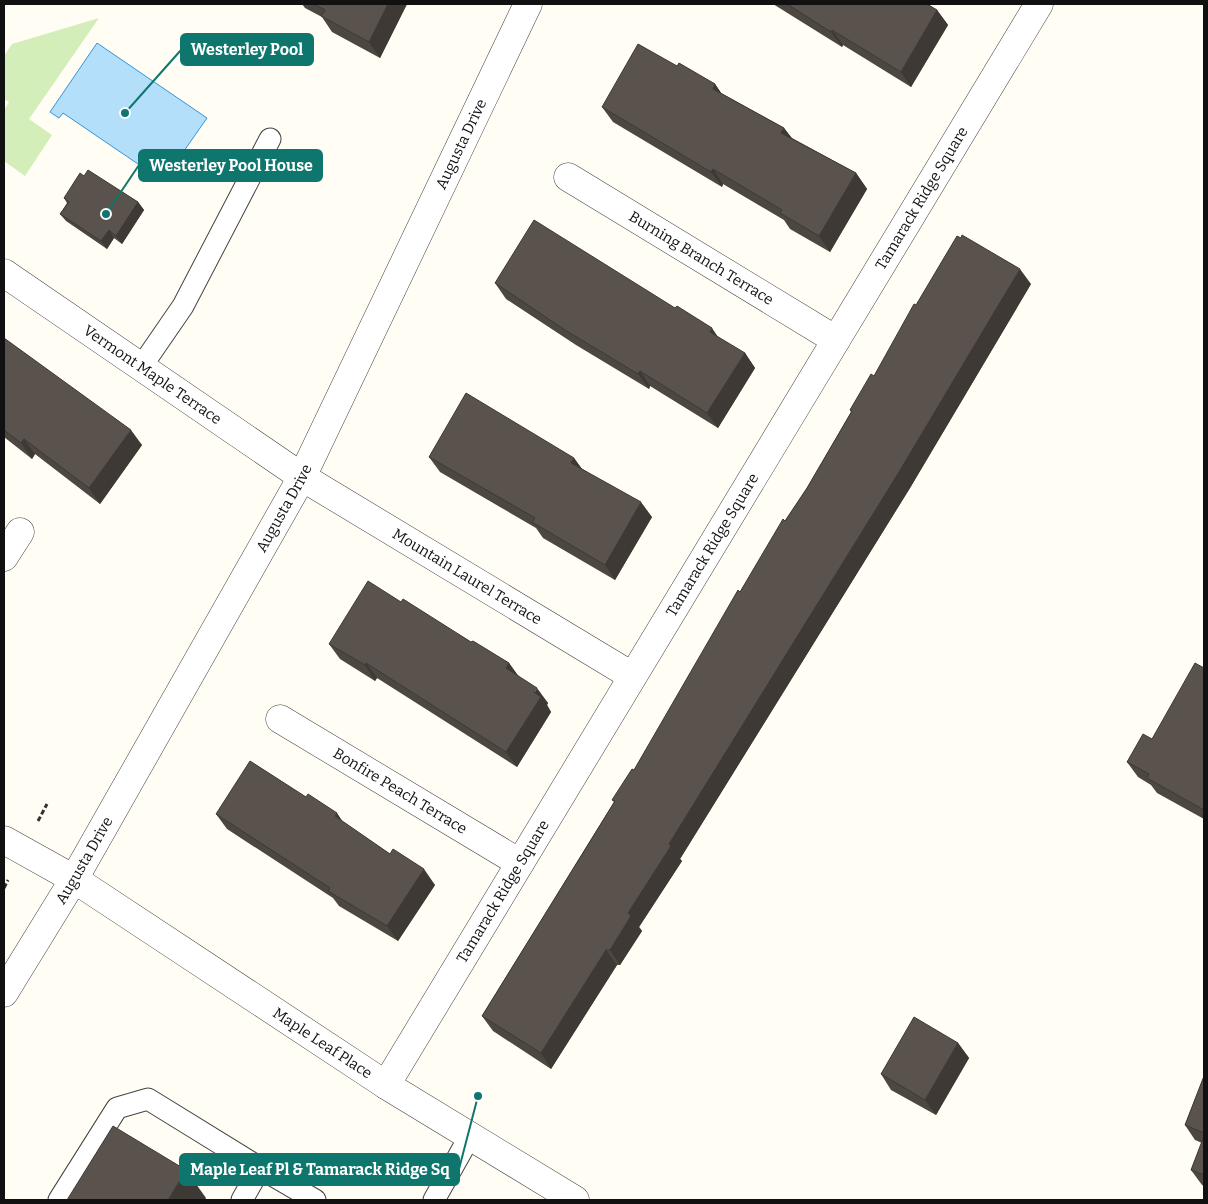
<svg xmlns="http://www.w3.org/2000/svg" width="1208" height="1204" viewBox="0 0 1208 1204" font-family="Bitter,serif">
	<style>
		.green { fill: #d4eeb9 }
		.water { fill: #b4dffb; stroke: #3594d8 }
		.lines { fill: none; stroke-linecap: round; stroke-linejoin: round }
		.service-casing { stroke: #444; stroke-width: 23 }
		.minor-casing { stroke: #444; stroke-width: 29 }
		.tertiary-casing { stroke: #444; stroke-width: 29 }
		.path { stroke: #333; stroke-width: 3; stroke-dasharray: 5 2.5; stroke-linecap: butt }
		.service { stroke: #fff; stroke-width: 21 }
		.minor { stroke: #fff; stroke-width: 28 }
		.tertiary { stroke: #fff; stroke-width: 28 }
		.wall { fill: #4d4741 }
		.shaded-wall { fill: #3f3935 }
		.building { fill: #5a524c; stroke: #3f3935 }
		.labels { text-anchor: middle; stroke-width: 5; stroke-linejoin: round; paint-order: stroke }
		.street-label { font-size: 15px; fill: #111; stroke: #fff }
		.leader { fill: none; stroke: #0f766e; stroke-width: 2 }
		.callout-dot { fill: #0f766e; stroke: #fff; stroke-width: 2 }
		.callout { fill: #0f766e; stroke: #0f766e; stroke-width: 2 }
		.callout-label { font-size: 16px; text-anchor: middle; font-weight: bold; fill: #fff }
	</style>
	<rect width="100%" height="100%" fill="#fffdf4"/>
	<path class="green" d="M99,18L29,119L52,135L25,176L4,161V110L9,102L4,99V56L12,44Z"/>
	<path class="water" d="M97,43L207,118L163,181L63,113L59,118L50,112Z"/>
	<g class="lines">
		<g class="service-casing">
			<g id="service">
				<path d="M141,367L183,306L270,139"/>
				<path d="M59,1200L117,1108L148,1099L260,1168"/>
				<path d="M242,1200L260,1168L315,1200"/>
				<path d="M434,1200L470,1136"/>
			</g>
		</g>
		<g class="minor-casing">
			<g id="minor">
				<path id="s1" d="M568,177L836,340"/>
				<path id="s2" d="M4,273L302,477L632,676"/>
				<path d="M4,557L20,532"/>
				<path id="s3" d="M280,719L520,863"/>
				<path id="s4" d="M4,840L74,879L386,1085L575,1200"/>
				<path id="s5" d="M386,1085L1039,4"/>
			</g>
		</g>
		<g class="tertiary-casing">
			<g id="tertiary">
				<path id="s6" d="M4,993L74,879L302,477L528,4"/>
			</g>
		</g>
		<g class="path">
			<path d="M38,821L47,804"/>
			<path d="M4,888L8,880"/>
		</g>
		<use href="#service" class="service"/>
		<use href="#minor" class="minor"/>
		<use href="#tertiary" class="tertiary"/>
	</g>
	<g class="wall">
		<path d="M302,4H407L380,58L332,32L322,17L305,8Z"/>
		<path d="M773,4H927L937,10L948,25L911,87L843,45L842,47Z"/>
		<path d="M677,66L715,84L721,93L784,128L792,138L856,173L867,189L830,252L790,229L784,220L723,184L722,187L613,122L602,107Z"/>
		<path d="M84,176L138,202L144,210L122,244L114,238L107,249L66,221L60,214L67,203L64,198Z"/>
		<path d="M495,283L745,353L755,368L718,428L650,386L649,389L576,345L506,299Z"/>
		<path d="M1031,284L910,488L680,859L682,861L639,927L642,931L620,965H617L551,1069L493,1031L482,1016L614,802L612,800L634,770L740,592L785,521L807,488L851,412L850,410L874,376L916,305Z"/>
		<path d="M4,338L142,445L100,504L35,454L32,459L4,437Z"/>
		<path d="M429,457L574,458L581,468L652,517L615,580L543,538L536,528L440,472Z"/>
		<path d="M401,602L471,642L509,663L517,675L548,703L547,705L551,712L517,767L377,678L375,681L340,659L329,644Z"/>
		<path d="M1204,668V819L1157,793L1151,785L1138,777L1127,762L1152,739Z"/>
		<path d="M216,814L343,822L435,885L398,941L339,906L333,898L227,829Z"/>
		<path d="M958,1043L969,1058L936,1115L891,1090L881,1074Z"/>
		<path d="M1204,1076V1186L1202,1185L1191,1170L1202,1143L1195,1140L1185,1125Z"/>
	</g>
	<g class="shaded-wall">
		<path d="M388,4H407L380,58L369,42Z"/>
		<path d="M937,10L948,25L911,87L901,72Z"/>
		<path d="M832,30L843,45L842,47L831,32Z"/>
		<path d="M715,84L726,100L713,89Z"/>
		<path d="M784,128L795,143L781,133Z"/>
		<path d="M713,169L723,184L722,187L711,172Z"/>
		<path d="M856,173L867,189L830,252L819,236Z"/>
		<path d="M138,202L144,210L122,244L116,236Z"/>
		<path d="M109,230L114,238L107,249L101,241Z"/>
		<path d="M1020,269L1031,284L910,488L680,859L682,861L639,927L642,931L620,965L610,950L628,913L669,844Z"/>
		<path d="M712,328L722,343L710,332Z"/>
		<path d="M745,353L755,368L718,428L707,413Z"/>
		<path d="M640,371L650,386L649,389L638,374Z"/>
		<path d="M131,430L142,445L100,504L89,488Z"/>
		<path d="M24,439L35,454L32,459L21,443Z"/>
		<path d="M574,458L585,473L571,463Z"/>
		<path d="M641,502L652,517L615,580L605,565Z"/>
		<path d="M366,663L377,678L375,681L365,665Z"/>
		<path d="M509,663L520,678L506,668Z"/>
		<path d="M537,688L548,703L547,705L551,712L517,767L506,752Z"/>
		<path d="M337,813L347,828L335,816Z"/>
		<path d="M424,869L435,885L398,941L387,926Z"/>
		<path d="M606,950L617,965L551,1069L541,1053Z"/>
		<path d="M958,1043L969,1058L936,1115L925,1100Z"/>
		<path d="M186,1170L206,1198L205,1200H168Z"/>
	</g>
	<g class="building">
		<path d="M314,4H388L369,42L321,16L325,10Z"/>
		<path d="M787,4H927L937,10L901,72L832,30L831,32Z"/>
		<path d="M638,44L677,66L679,63L715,84L713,89L784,128L781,133L856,173L819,236L780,213L782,210L713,169L711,172L602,107Z"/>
		<path d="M88,170L138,202L116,236L109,230L101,241L60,214L69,202L64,198L80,173L84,176Z"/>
		<path d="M534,220L675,308L677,306L712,328L710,332L745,353L707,413L640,371L638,374L565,330L495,283Z"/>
		<path d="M962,235L1020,269L899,472L669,844L671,846L628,913L631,916L610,950H606L541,1053L482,1016L615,801L612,800L632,769L634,770L738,590L740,592L783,519L785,521L807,488L852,411L850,410L871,374L874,376L914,304L916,305L957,236L961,238Z"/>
		<path d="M4,338L131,430L89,488L24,439L21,443L4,430Z"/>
		<path d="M466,393L574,458L571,463L641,502L605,565L532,522L535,518L429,457Z"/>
		<path d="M368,581L401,602L403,599L471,642L473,641L509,663L506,668L537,688L534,692L541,697L506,752L366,663L365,665L329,644Z"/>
		<path d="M1195,663L1204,668V810L1147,778L1149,774L1127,762L1143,734L1152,739Z"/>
		<path d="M250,761L306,797L308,794L337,813L335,816L390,854L393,849L424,869L387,926L328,891L330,888L216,814Z"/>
		<path d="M914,1017L958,1043L925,1100L881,1074Z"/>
		<path d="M1204,1076V1133L1185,1125Z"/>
		<path d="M113,1126L186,1170L168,1200H67Z"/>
		<path d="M1204,1136V1175L1191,1170Z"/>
	</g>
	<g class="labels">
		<g class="street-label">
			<text dy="5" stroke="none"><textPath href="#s6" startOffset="965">Augusta Drive</textPath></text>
			<text dy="5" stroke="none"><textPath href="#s5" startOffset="1036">Tamarack Ridge Square</textPath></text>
			<text dy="5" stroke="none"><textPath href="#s1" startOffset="156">Burning Branch Terrace</textPath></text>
			<text dy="5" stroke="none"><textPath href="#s2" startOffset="180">Vermont Maple Terrace</textPath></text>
			<text dy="5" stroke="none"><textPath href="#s6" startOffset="560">Augusta Drive</textPath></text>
			<text dy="5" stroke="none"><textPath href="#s5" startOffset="631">Tamarack Ridge Square</textPath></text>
			<text dy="5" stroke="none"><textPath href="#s2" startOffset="554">Mountain Laurel Terrace</textPath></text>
			<text dy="5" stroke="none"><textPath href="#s3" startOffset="140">Bonfire Peach Terrace</textPath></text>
			<text dy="5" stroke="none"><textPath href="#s6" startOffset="155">Augusta Drive</textPath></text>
			<text dy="5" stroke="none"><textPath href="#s5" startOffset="226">Tamarack Ridge Square</textPath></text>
			<text dy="5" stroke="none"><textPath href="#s4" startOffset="378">Maple Leaf Place</textPath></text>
		</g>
	</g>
	<path class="leader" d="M125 113L181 50M106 214L139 165M478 1096L459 1169"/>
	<g class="callout-dot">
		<circle cx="125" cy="113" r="5"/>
		<circle cx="106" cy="214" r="5"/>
		<circle cx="478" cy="1096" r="5"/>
	</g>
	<g class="callout">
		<rect x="181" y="34" width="132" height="31" rx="5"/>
		<rect x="139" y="150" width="183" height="31" rx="5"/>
		<rect x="180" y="1154" width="279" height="31" rx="5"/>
	</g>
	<g class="callout-label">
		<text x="247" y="55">Westerley Pool</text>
		<text x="231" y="171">Westerley Pool House</text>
		<text x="320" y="1175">Maple Leaf Pl &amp; Tamarack Ridge Sq</text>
	</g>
	<rect width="1208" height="1204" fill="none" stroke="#111111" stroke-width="10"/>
</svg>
